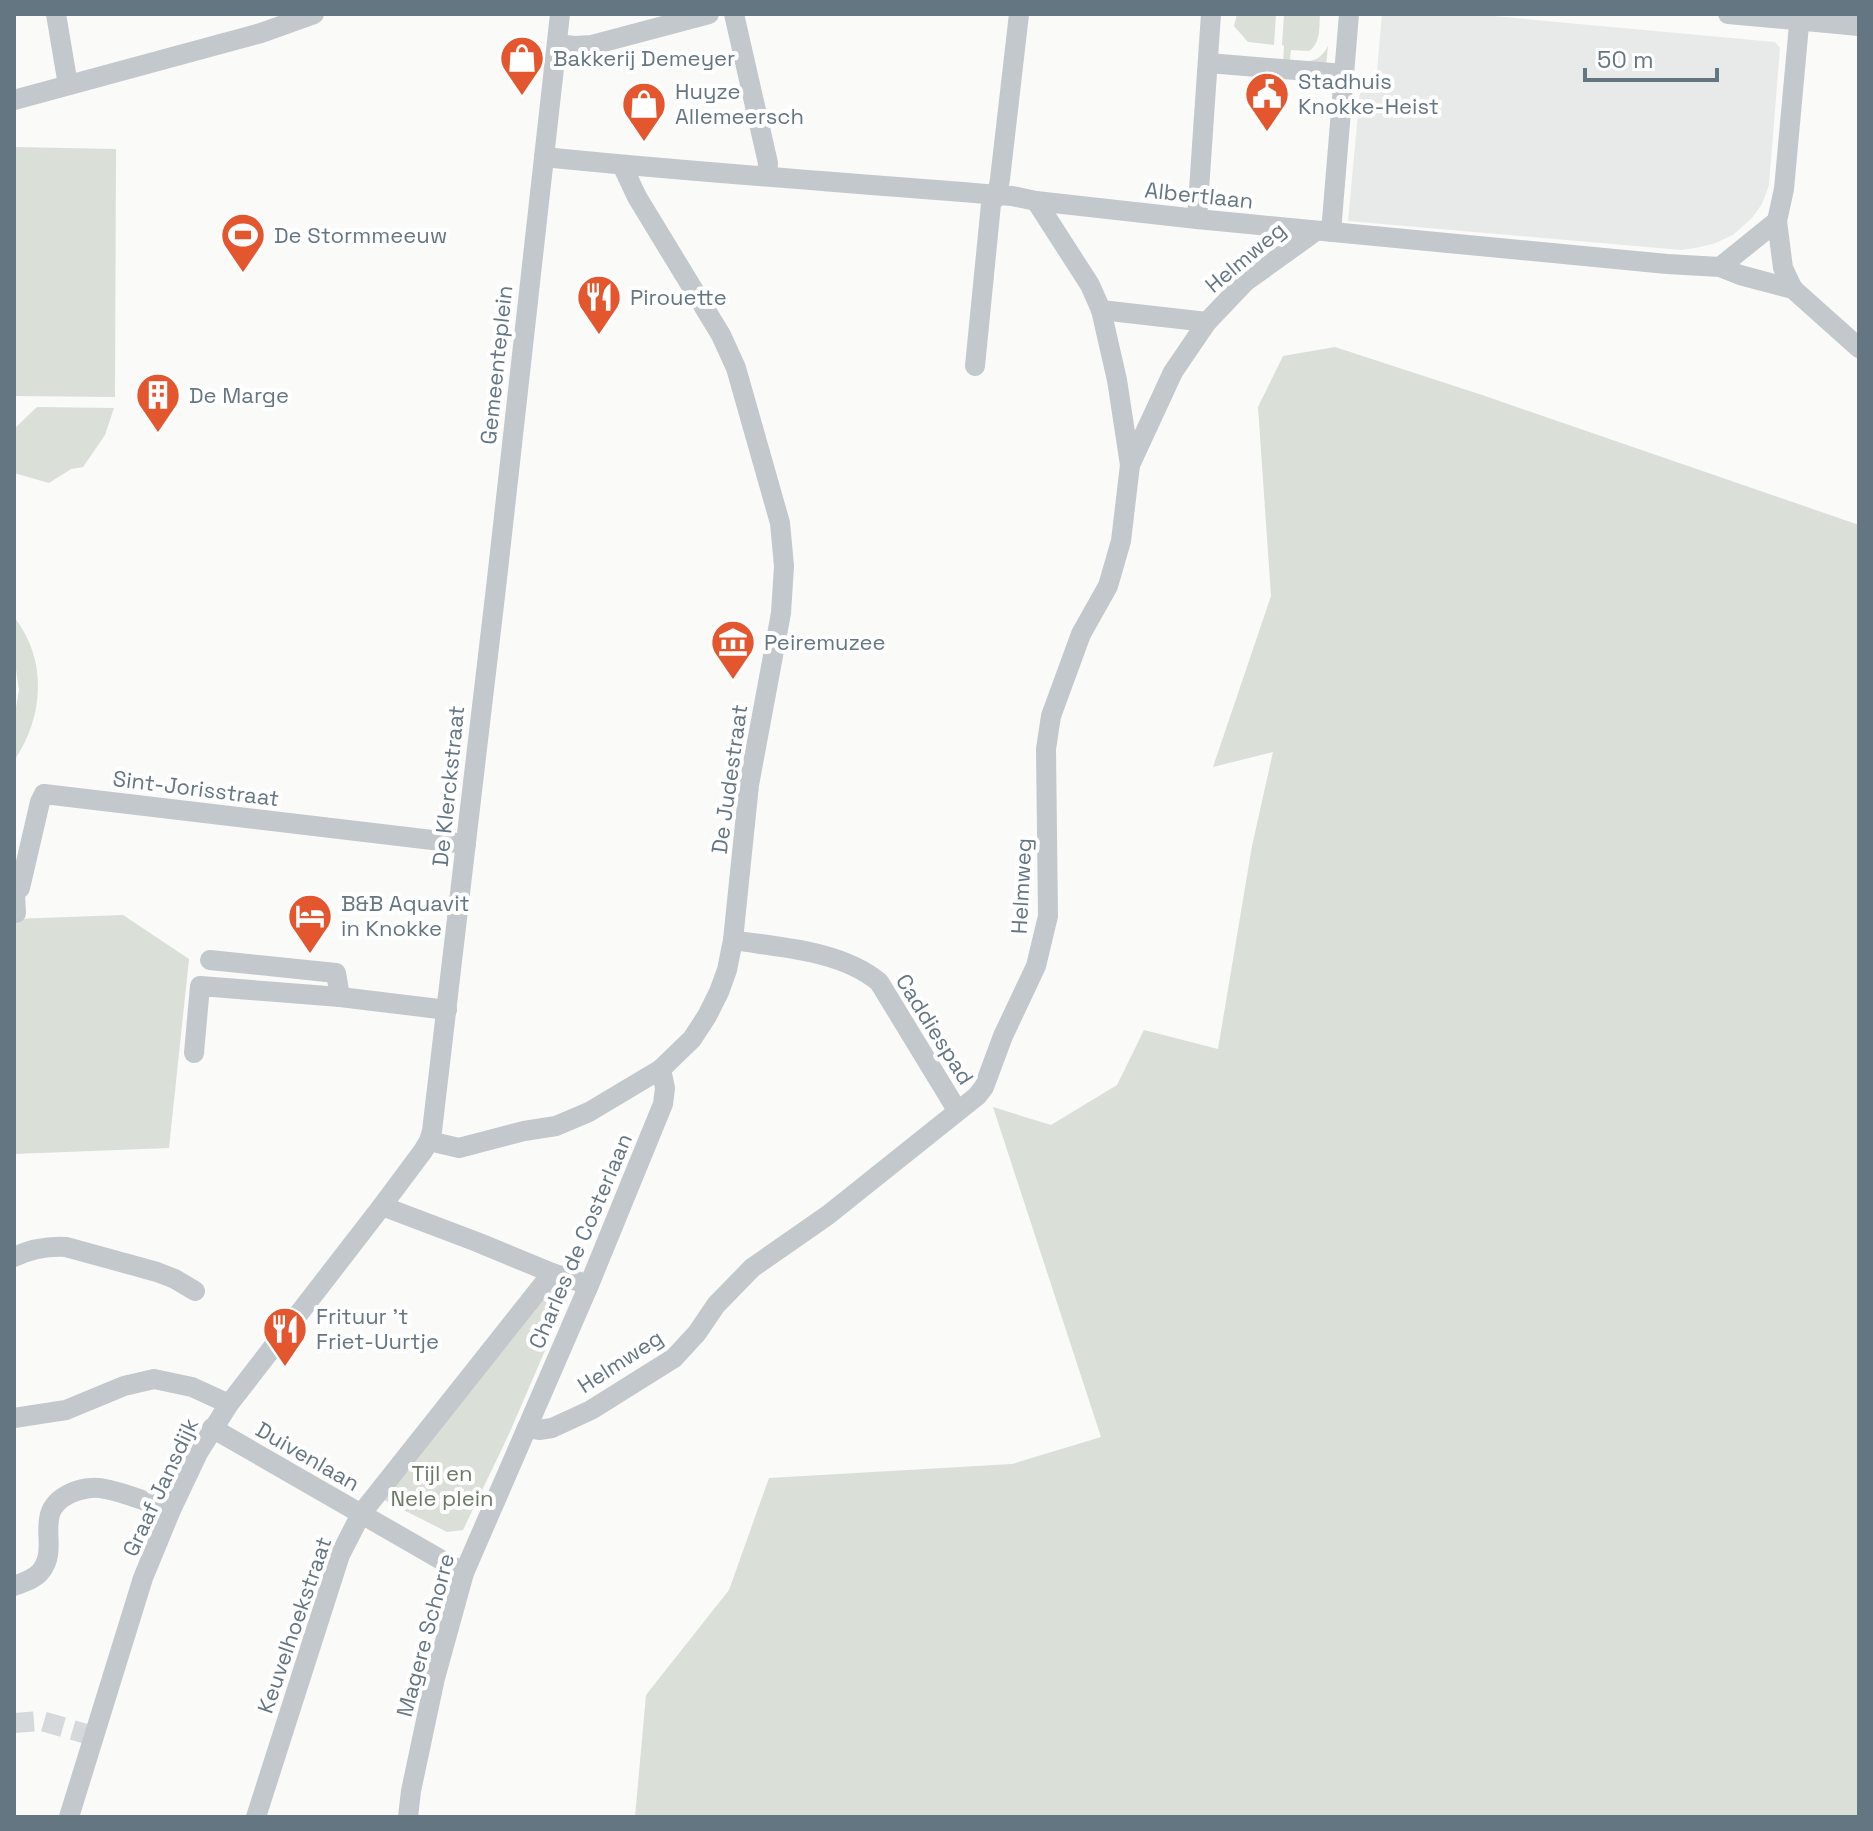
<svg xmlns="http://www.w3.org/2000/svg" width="1873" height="1831" viewBox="0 0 1873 1831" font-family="'Space Grotesk',sans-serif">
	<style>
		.built { fill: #e8e9e9 }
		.green { fill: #dadfd7 }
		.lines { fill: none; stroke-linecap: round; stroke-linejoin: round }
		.minor-tunnel { stroke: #d5d9db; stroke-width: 20; stroke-dasharray: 20 10; stroke-linecap: butt }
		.minor { stroke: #c3c8cc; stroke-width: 20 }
		.labels { text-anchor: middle; stroke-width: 8; stroke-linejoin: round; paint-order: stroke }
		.poi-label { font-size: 22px; fill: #657683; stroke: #fff; text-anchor: start }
		.street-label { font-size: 22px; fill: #657683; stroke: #fff }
		.park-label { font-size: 22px; fill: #687a64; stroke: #fff }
	</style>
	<rect width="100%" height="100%" fill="#fafaf8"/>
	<path class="built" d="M1382,14H1471L1775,42L1780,48L1769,185L1762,204L1752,218L1733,235L1713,244L1695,248L1681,250L1348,221L1360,92L1375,93Z"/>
	<g class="green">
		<path d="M1237,14H1276L1274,45L1248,42L1234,26Z"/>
		<path d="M1284,14H1320C1319,28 1321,43 1309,51L1291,50L1290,60C1309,62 1318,64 1328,46L1326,66L1283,62L1284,46L1282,45Z"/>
		<path d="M14,147L116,149L115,397L14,396Z"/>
		<path d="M1335,347L1482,395L1859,525V1817H635L646,1695L729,1590L769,1478L1012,1464L1101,1437L993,1107L1051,1125L1117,1085L1144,1030L1218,1049L1252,846L1273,752L1213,767L1271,596L1258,407L1283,356Z"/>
		<path d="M37,407L114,408L105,435L83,467L71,469L49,483L14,473V429Z"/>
		<path d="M14,617C48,660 44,717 14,761V719L19,690L14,656Z"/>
		<path d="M123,915L189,959L169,1148L14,1154V919Z"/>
		<path d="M555,1287L569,1295L509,1434L463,1530L447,1532L382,1499L537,1301Z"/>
	</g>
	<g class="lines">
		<path class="minor-tunnel" d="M14,1723L42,1721L93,1736"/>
		<g class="minor">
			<path d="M56,14L68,85"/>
			<path d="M734,14L768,163L767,175"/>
			<path d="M1728,14L1859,26"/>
			<path d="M557,44L575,46L592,45L709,14"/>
			<path d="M1208,63L1344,74"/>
			<path d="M14,100L261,33L314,14"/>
			<path d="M544,157C699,173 856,183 1012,196L1036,201L1197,219L1667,264L1720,267L1740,275L1793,289L1859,348"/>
			<path d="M1036,201L1090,285L1101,310L1117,380L1130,465"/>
			<path d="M1197,219L1211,14"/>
			<path d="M1777,221L1783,268L1793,289"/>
			<path d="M1331,232L1349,14"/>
			<path d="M1720,267L1777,221L1784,189L1800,14"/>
			<path d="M1101,310L1207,322"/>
			<path d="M975,366L991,204L997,195L1000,179L1019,14"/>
			<path d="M16,913L15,893L20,888L40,802L44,794L466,844"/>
			<path d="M733,940C782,948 840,950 879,982L957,1110"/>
			<path d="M210,960L336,973L340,997"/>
			<path d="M194,1053L200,986L340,997L447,1010"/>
			<path d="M429,1141L459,1148L524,1131L556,1126L589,1112L661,1069L692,1039L707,1016L719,992L727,970L733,940L749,785L781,613L784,566L780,523L736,368L721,335L637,197L622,165"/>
			<path d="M382,1206L477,1242L552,1273L589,1285"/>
			<path d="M14,1257C31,1249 48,1246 66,1247L157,1272L175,1279L195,1291"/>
			<path d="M14,1418L66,1410L124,1386L154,1379L192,1387L229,1404"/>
			<path d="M212,1428L464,1573"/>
			<path d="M527,1428L539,1430L552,1428L591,1410L674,1358L697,1333L716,1305L752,1268L828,1215L977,1096L984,1087L1003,1036L1036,966L1048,916L1046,749L1051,716L1081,634L1108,586L1121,541L1130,465L1173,372L1207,322L1245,282L1316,231"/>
			<path d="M14,1586C24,1582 35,1579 41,1571C61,1546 31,1513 69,1494C79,1489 94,1486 105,1489C127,1493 149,1503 171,1510"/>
			<path d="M69,1817L143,1578L171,1510L198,1453L229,1404L382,1206L423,1151L429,1141L432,1131L497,579L560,14"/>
			<path d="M256,1817L340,1555L361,1514L552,1273"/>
			<path d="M408,1817L411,1791L435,1678L464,1573L589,1285L663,1104L665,1088L661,1069"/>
		</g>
	</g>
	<defs>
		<g id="shop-pin" transform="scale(2.3)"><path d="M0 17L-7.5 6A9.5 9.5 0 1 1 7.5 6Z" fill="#e4572e" stroke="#fff"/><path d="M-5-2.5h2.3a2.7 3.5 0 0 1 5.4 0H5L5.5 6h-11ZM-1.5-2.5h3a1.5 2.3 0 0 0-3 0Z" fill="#fff"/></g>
		<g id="civic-pin" transform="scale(2.3)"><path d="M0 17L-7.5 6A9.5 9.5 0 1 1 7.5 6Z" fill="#e4572e" stroke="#fff"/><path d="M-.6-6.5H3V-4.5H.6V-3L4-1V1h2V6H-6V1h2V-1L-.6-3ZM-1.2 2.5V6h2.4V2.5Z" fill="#fff"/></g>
		<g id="stadium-pin" transform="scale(2.3)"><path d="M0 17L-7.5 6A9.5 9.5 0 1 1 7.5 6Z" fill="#e4572e" stroke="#fff"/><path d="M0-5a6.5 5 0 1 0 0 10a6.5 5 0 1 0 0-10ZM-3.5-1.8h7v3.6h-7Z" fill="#fff"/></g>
		<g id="restaurant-pin" transform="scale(2.3)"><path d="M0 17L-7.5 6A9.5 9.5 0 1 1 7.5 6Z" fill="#e4572e" stroke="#fff"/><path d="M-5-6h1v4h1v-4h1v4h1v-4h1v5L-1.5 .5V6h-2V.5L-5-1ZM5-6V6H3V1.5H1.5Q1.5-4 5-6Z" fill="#fff"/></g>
		<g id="building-pin" transform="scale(2.3)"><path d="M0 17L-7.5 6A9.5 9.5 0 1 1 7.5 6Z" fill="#e4572e" stroke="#fff"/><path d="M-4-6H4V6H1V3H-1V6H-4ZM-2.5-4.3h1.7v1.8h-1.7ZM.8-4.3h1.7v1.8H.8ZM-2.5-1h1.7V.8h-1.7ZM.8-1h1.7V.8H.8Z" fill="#fff"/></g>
		<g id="museum-pin" transform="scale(2.3)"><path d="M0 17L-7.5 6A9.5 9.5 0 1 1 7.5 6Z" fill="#e4572e" stroke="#fff"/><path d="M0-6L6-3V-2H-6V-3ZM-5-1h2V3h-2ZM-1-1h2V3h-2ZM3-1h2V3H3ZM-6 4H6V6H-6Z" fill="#fff"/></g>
		<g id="hotel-pin" transform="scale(2.3)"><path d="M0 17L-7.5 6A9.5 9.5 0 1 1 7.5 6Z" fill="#e4572e" stroke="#fff"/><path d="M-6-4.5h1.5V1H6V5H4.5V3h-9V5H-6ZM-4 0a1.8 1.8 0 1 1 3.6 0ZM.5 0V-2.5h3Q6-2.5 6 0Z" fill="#fff"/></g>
	</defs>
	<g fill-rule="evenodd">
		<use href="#shop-pin" x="522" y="58"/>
		<use href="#civic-pin" x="1267" y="94"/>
		<use href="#shop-pin" x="644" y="104"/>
		<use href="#stadium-pin" x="243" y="235"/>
		<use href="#restaurant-pin" x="599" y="297"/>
		<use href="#building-pin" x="158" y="395"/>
		<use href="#museum-pin" x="733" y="642"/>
		<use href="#hotel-pin" x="310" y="916"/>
		<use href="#restaurant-pin" x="285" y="1329"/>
	</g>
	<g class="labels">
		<g class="poi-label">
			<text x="553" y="66">Bakkerij Demeyer</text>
			<text x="1298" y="89">Stadhuis<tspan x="1298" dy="25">Knokke-Heist</tspan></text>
			<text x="675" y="99">Huyze<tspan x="675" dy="25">Allemeersch</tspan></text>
			<text x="274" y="243">De Stormmeeuw</text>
			<text x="630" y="305">Pirouette</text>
			<text x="189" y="403">De Marge</text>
			<text x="764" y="650">Peiremuzee</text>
			<text x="341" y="911">B&amp;B Aquavit<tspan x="341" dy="25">in Knokke</tspan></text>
			<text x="316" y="1324">Frituur 't<tspan x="316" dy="25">Friet-Uurtje</tspan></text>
		</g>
		<g class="street-label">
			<text transform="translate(1199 195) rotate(6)" y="8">Albertlaan</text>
			<text transform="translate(1245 257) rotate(-40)" y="8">Helmweg</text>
			<text transform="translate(496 365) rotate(-84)" y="8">Gemeenteplein</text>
			<text transform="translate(729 779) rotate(-82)" y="8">De Judestraat</text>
			<text transform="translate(448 786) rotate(-84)" y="8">De Klerckstraat</text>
			<text transform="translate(196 788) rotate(7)" y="8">Sint-Jorisstraat</text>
			<text transform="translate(1021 886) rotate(-87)" y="8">Helmweg</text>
			<text transform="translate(935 1029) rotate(58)" y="8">Caddiespad</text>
			<text transform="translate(580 1241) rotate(-67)" y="8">Charles de Costerlaan</text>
			<text transform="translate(620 1361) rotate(-33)" y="8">Helmweg</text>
			<text transform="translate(308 1456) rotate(30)" y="8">Duivenlaan</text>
			<text transform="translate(160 1487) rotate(-65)" y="8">Graaf Jansdijk</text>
			<text transform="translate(294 1625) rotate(-71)" y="8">Keuvelhoekstraat</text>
			<text transform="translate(425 1635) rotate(-75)" y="8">Magere Schorre</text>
		</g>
		<g class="park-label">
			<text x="442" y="1481">Tijl en<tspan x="442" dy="25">Nele plein</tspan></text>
		</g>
	</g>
	<rect width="1873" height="1831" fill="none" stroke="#657683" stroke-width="32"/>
	<path d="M1585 68v12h132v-12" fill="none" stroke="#657683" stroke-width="4"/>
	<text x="1597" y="68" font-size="24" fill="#657683" stroke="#ffffff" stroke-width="6" paint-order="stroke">50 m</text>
</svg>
